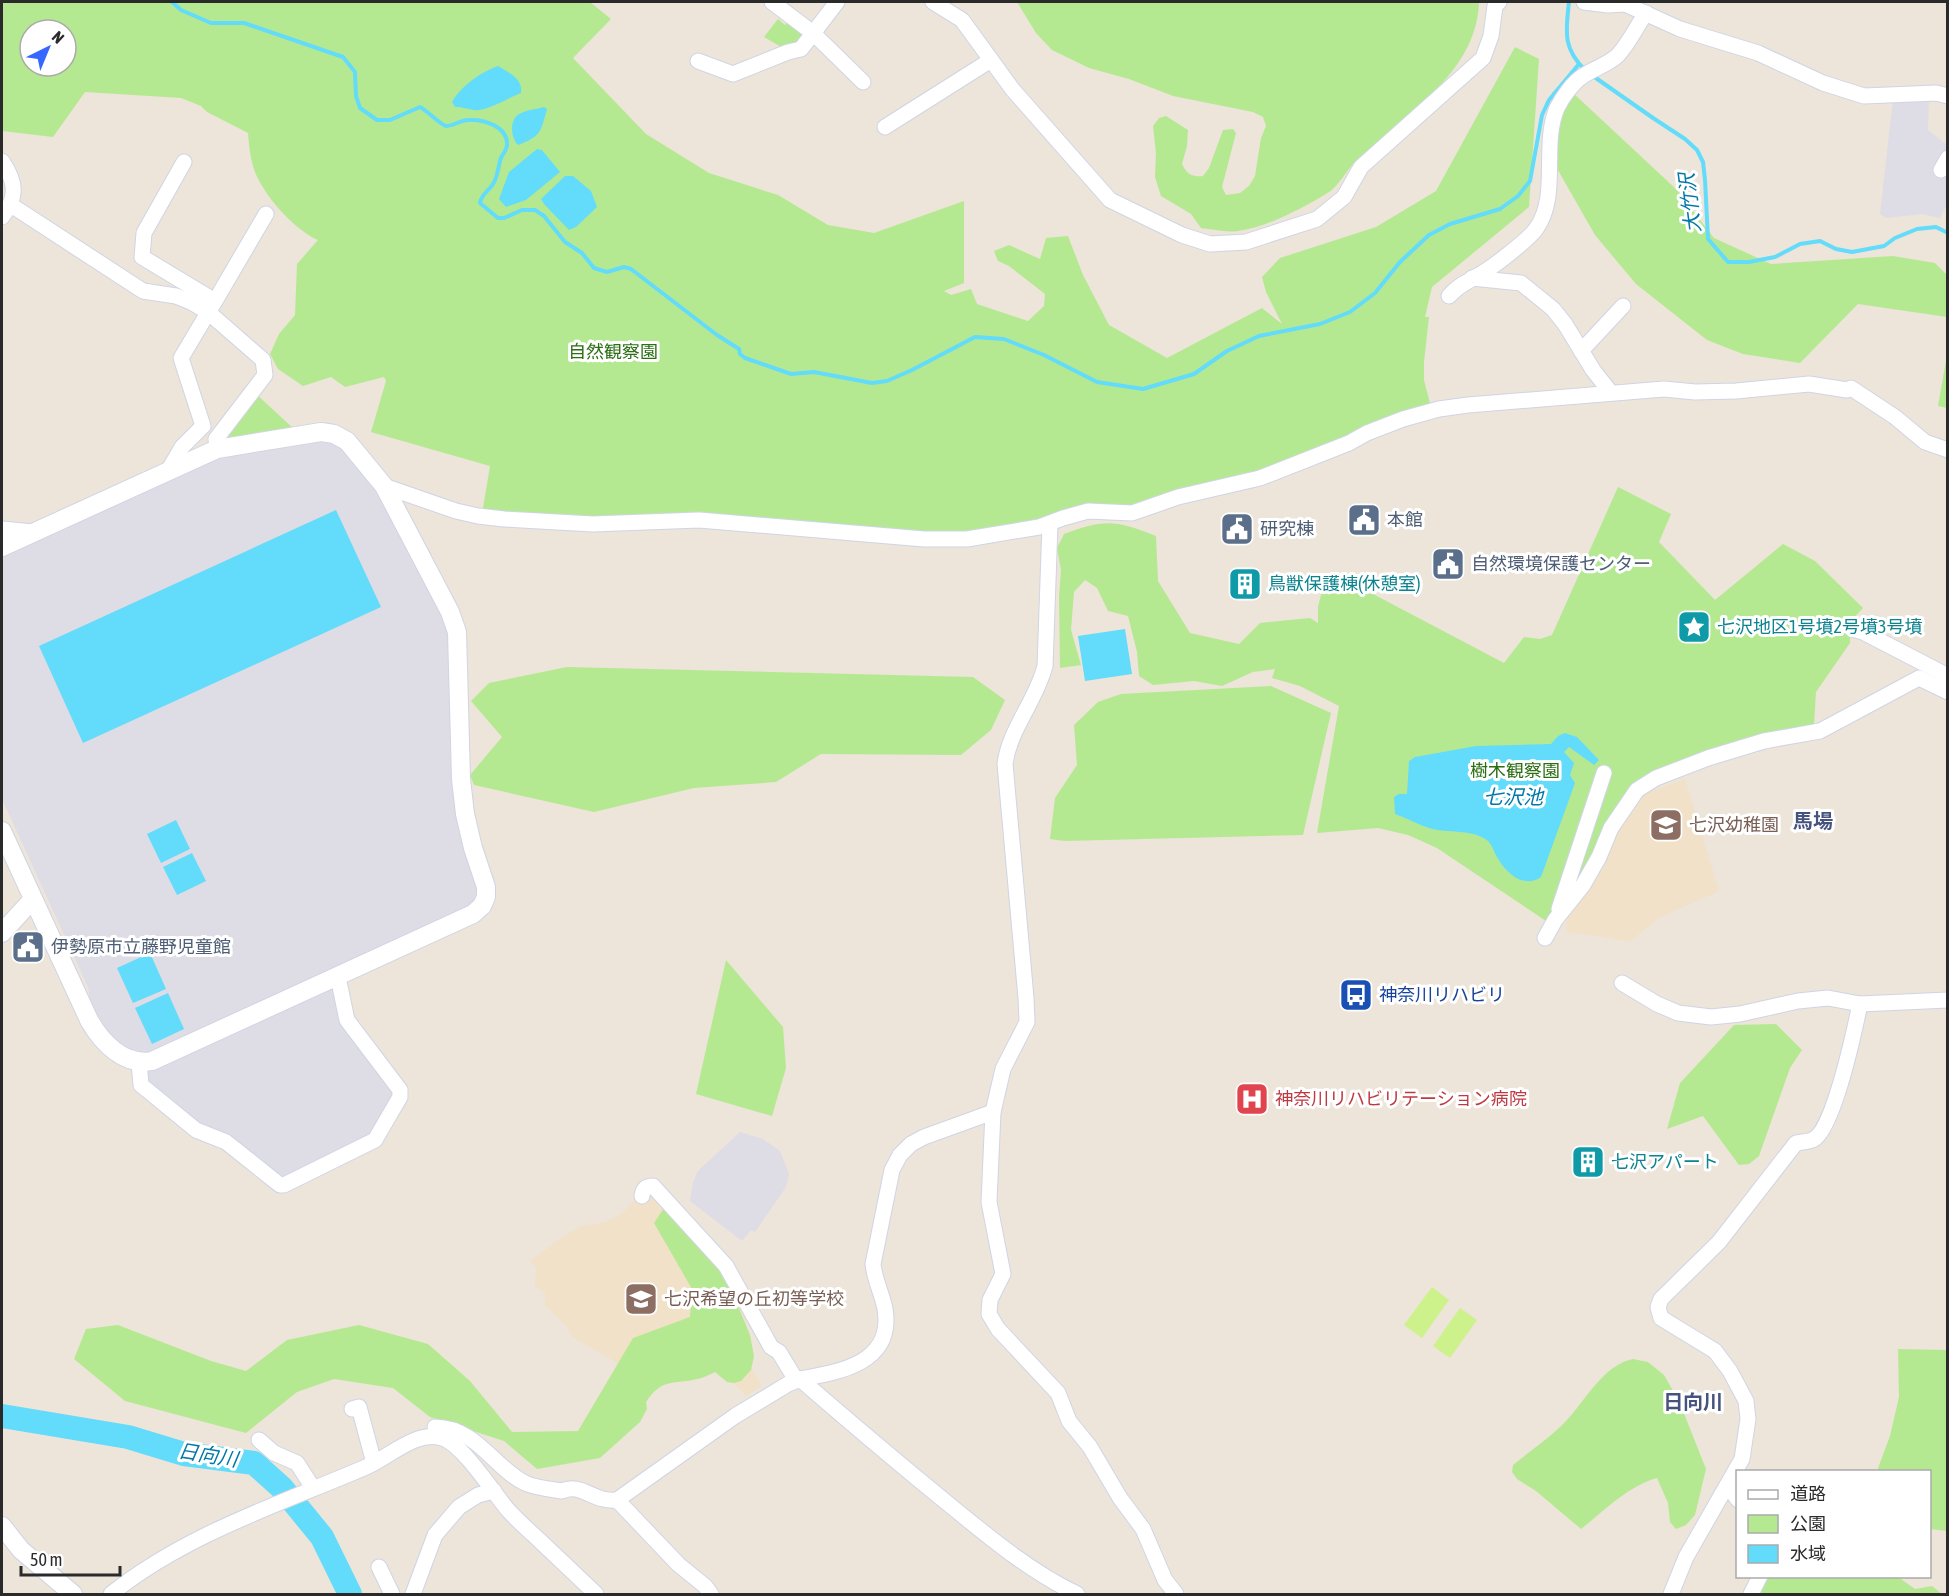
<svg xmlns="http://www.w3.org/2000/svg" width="1949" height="1596" viewBox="0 0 1949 1596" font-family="'Asap Condensed','Noto Sans JP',sans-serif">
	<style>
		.industrial { fill: #dedce5 }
		.education { fill: #f1e1c8 }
		.green { fill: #b5e991; fill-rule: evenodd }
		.pitch { fill: #cdf28c }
		.water { fill: #63dbfa }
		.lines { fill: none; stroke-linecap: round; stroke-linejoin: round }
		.stream { stroke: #63dbfa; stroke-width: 4 }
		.river { stroke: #63dbfa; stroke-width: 24 }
		.minor-casing { stroke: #cfd5e4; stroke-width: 17 }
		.tertiary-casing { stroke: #cfd5e4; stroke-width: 20 }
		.minor { stroke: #fff; stroke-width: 15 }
		.tertiary { stroke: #fff; stroke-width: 18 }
		.labels { text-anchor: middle; stroke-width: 6; stroke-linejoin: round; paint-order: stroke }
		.park-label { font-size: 18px; fill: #2b6e13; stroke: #fff }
		.service-label { font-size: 18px; fill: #4e5e75; stroke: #fff; text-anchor: start }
		.culture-label { font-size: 18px; fill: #0d838f; stroke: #fff; text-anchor: start }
		.education-label { font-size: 18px; fill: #785e54; stroke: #fff; text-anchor: start }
		.transit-label { font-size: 18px; fill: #164399; stroke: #fff; text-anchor: start }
		.health-label { font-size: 18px; fill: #be3a42; stroke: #fff; text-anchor: start }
		.water-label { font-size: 20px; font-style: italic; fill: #0178a7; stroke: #fff }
		.neighbourhood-label { font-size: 20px; font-weight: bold; fill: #46537f; stroke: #fff }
	</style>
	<rect width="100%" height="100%" fill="#ede4da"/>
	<g class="industrial">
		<path d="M1929,97L1928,130L1947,145L1945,153L1944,176L1947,180V204L1940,218L1922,214L1886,218L1880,214L1893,99Z"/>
		<path d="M323,436L341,445L385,499L449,621L479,885L477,899L471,905L335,971L150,1055L128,1054L93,1018L88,987L2,799V555L221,454Z"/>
		<path d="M332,986L392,1091V1098L375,1133L284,1178L203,1128L150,1087L145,1073L151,1068Z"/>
		<path d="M740,1132L763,1139L780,1151L789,1174L786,1187L755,1232L751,1230L742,1241L690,1201L693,1182L698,1171Z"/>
	</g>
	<g class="education">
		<path d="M1685,779L1719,891L1661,917L1629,942L1592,935L1567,933L1566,910L1626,814L1646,793Z"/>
		<path d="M653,1191L720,1269L747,1315L743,1354L762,1386L746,1396L718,1368L634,1373L571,1336L568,1328L545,1305V1293L535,1286L536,1268L530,1261L565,1235L580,1227L606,1222L621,1214L636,1199Z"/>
	</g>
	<g class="green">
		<path d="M2,2H590L611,19L573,58L646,134L709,173L778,195L828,225L874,233L964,201V283L944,291L951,295L971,289L977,304L1028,321L1044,306L1045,294L1009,266L998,261L994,251L1009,245L1040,259L1046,238L1068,236L1083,275L1109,325L1167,358L1262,308L1282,324L1266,292L1262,277L1280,258L1376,227L1436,191L1515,47L1539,59L1529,207L1432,287L1425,317H1429L1424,362V380L1431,407L1258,477L1130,510L1035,526L963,536L585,521L482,514L490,466L371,432L386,381L384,377L345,387L331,377L303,386L278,369L270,354L279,334L295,315L297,264L318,240C294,230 260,192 253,166C250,156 249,144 248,133L207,112L201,106L181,98L85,92L53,137L2,131ZM30,30H66V66H30Z"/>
		<path d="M1017,2H1479C1477,73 1404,116 1357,160C1346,170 1339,187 1326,194C1302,208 1266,228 1238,231C1226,233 1213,229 1201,228L1191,214L1161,196L1155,177L1156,153L1153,126L1159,118L1166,116L1188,130L1187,146L1182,164C1187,174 1191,177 1203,176L1209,168L1223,130L1233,129L1236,133L1222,187L1226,195L1240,193L1249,186L1255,176L1261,138L1266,126L1263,117L1253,112L1173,96L1129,79L1089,68L1052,50L1036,33Z"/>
		<path d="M778,19L785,25L789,20L804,32L802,43L783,48L764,37Z"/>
		<path d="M1552,92H1572L1677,190L1714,238L1771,264L1893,256L1935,263L1947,275V317L1858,304L1800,363L1743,354L1707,340L1636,284L1595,235L1555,165Z"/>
		<path d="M1947,355V408L1938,406Z"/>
		<path d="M255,393L294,429L224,440Z"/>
		<path d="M1618,487L1671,514L1659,542L1715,600L1783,544L1815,561L1863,608L1851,621L1850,643L1816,692L1814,725L1703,754L1644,776L1619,803L1582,879L1546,921L1437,848L1408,835L1378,828L1317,833L1339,706L1300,686L1272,678L1275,669L1253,672L1222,686L1194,681L1153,685L1139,676L1137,652L1128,616L1108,611L1097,588L1085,580L1074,592L1071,630L1081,665L1060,668L1059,597L1061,570L1057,548L1064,534C1104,519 1116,520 1156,536L1158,581L1190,633L1239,644L1260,623L1310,618L1318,623V607L1323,587L1373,594L1504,663L1524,637L1540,639L1552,635Z"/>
		<path d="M567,667L973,677L1005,700L991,730L961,755L821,754L776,782L694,788L594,812L474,785L470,775L502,737L471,701L489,683Z"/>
		<path d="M1271,686L1331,713L1303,835L1065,841L1050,839L1055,798L1077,765L1074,725L1098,702L1121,694Z"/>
		<path d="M726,960L783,1027L786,1068L772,1116L696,1094Z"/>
		<path d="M1776,1024L1802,1050L1790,1068L1759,1156L1749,1164L1739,1165L1703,1116L1667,1129L1680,1083L1734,1025Z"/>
		<path d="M664,1208L723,1270L750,1335L754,1356L751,1370L741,1381L734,1383L727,1382L715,1372C709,1375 703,1378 697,1379C673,1385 663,1377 646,1402L647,1409L640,1422L600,1458L537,1469L504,1441L430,1417L393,1388L334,1379L297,1392L246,1433L125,1401L74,1359L86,1329L118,1325L211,1361L246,1371L287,1340L359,1325L428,1344L470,1381L512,1432L578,1431L633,1338L690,1317L692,1289L654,1223Z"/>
		<path d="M1898,1349L1947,1350V1531L1930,1529V1472L1877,1471L1890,1436L1899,1397Z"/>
		<path d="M1633,1359L1648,1362L1664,1375L1679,1401L1706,1469L1695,1515L1686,1525L1676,1529L1670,1522L1668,1503L1657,1478C1628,1486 1604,1511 1581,1529L1536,1491L1517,1479L1512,1472L1513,1465C1530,1451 1551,1437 1566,1421C1586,1400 1603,1365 1633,1359Z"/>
		<path d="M1766,1576L1898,1577L1915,1589L1932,1586L1942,1594H1756Z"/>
	</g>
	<g class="pitch">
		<path d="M1432,1287L1449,1300L1422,1338L1404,1325Z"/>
		<path d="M1460,1308L1477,1320L1450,1358L1433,1346Z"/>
	</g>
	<g class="water">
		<path d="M498,66C509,73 523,78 521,93C510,97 485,112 474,110C467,109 463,107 455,107L452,102C461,86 481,72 498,66Z"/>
		<path d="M544,107L547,109C541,131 541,137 518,145C511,138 509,120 519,114C527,110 536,109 544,107Z"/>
		<path d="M537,149L542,150L560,172L526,200L506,207L499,199L509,172Z"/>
		<path d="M565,176H573L591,191L597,207L576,227L569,230L544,204L541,199Z"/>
		<path d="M336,510L381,607L83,743L39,646Z"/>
		<path d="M1125,629L1132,674L1085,681L1078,636Z"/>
		<path d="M1565,733L1577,737L1599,760L1594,765L1569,747L1564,752L1574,763L1570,775L1575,783L1541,877C1523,889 1506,873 1497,857C1494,852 1492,845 1488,841C1472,828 1447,834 1429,828C1417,824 1406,818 1395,814L1394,797L1399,794H1407L1409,761L1415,757L1476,746L1551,744L1558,736Z"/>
		<path d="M176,820L190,849L161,863L147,834Z"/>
		<path d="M192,853L206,881L177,895L163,867Z"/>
		<path d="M150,953L166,989L133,1003L117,968Z"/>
		<path d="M168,993L184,1029L152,1044L135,1008Z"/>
	</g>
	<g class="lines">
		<g class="stream">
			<path d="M172,2L181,10L211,23H244L343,57L355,72L356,96L360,108L377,120H390L420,107C426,110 441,125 446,126C453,126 461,120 468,120C483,119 508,126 507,145C507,149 503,154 501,158C498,166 498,177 493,184C489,191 481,194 480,203L498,218H504L522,210H535L544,216L565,242L582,253L594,268L607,272L624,267L631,269L717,335L739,349L740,354L745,358L791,374L814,372L872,383L887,381L912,370L975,337L1004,339L1044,355L1097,382L1143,389L1194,374L1227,351L1259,336L1320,324L1350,312L1375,293L1400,262L1429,235L1450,224L1500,209L1518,196L1530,181L1542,115L1549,100L1579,64"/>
			<path d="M1569,2C1566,31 1562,47 1585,70"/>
			<path d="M1593,76L1653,118L1685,139L1697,150L1703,162L1705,180L1708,239L1728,262H1749L1775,257L1800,244L1820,241L1836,249L1852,252L1884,246L1895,238L1917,229L1936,227L1948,233"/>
		</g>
		<path class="river" d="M2,1416L128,1437L184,1454L254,1463L282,1488L322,1537L350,1594"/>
		<g class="minor-casing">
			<g id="minor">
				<path d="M772,2L813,33L863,82"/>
				<path d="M933,2L962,20L1013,90L1110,200L1182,235L1210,244L1246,242L1317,219L1344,197L1361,167L1483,58L1491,36L1495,6L1499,2"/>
				<path d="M1584,2L1608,5L1625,4L1680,29L1758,53L1823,83L1864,96L1936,93L1948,96"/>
				<path d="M698,61L733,74L788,52L801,49L837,2"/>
				<path d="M885,127L991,60"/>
				<path d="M2,161C16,182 18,197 2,217"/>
				<path d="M184,162L144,233L142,257L215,301"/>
				<path d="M1941,170L1948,158"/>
				<path d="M11,205L143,291L176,296L191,302L208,312L263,360L265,375L216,439L217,449"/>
				<path d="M1472,278L1521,283L1553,309L1565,324L1593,370L1611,393"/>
				<path d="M1449,296C1460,284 1466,283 1479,275C1493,267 1527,241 1536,229C1560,196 1541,146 1557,108C1562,98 1573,82 1583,76C1594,68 1608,65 1618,55C1629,43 1637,26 1646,13"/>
				<path d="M211,308L266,214"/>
				<path d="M1581,351L1623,306"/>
				<path d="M168,471L182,447L203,426L181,358L206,316"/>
				<path d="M384,486L456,511L478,516L504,519L593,524L699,520L924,539H967L1039,527L1063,518L1088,511L1132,513L1178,497L1260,478L1349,443L1367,433L1403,419L1439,409L1468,405L1664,389L1695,392L1736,391L1809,384L1847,390L1851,388L1895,417L1925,442L1948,450"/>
				<path d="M2,529L33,532"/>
				<path d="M1852,629L1863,632L1948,676"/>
				<path d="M1559,909L1604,773"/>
				<path d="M1545,938L1555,920L1583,885L1599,857L1611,828L1637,790L1656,778L1708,758L1764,741L1820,731L1919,678L1948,692"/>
				<path d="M1622,983L1657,1004L1678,1013L1711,1017L1740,1014L1798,1001L1828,998L1860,1004L1948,1000"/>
				<path d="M139,1062L141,1085L196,1130L226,1142L280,1185H284L375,1140L400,1097V1090L347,1020L338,977"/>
				<path d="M993,1112L1003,1069L1027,1022L1026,998L1005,764C1009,730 1036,701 1045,666L1050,524"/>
				<path d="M642,1196C643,1189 645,1186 653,1186L726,1266L771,1347L779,1352L796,1380"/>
				<path d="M800,1379C840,1372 894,1363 885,1309C882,1293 875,1282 873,1264L892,1170L900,1155L911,1144L924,1137L993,1112L989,1202L1003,1274L990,1300L989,1314L998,1329L1058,1393L1069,1421L1090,1447L1120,1498L1143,1529L1165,1580L1176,1594"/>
				<path d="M352,1409L359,1407L374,1463"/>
				<path d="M435,1427C477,1428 493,1467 525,1483C536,1488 550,1489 562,1491C581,1482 594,1503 617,1500"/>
				<path d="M259,1440L274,1453L297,1463L313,1488"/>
				<path d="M1728,1486L1738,1500"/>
				<path d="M379,1567L392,1594"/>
				<path d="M111,1594C186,1534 280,1504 366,1467C390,1457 417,1428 445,1439C464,1447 493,1492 508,1510C517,1520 527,1529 537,1538C557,1557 577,1576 596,1594"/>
				<path d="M413,1594L435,1535L459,1507L478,1495L494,1491"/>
				<path d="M711,1594L705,1586L679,1565L617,1500L735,1416L788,1384L800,1379C852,1424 904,1468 957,1511C995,1542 1033,1573 1077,1594"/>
				<path d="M1671,1594L1686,1557L1742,1459L1748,1419L1746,1401L1730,1371L1715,1351L1661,1318L1658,1307L1661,1299L1719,1242L1796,1143C1801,1142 1809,1142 1814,1139C1834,1128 1855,1028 1860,1004"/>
				<path d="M1751,1594L1760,1576"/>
			</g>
		</g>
		<g class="tertiary-casing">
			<g id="tertiary">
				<path d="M2,547L217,449L321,432L334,434L347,441L384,486L450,612L457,632L461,779L465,814L473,848L486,887V897L482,906L473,914L152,1061C124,1066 102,1043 89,1020L2,831"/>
				<path d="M2,933L33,899"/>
				<path d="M2,1526L21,1550L73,1594"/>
			</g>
		</g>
		<use href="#minor" class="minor"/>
		<use href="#tertiary" class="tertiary"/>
	</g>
	<defs>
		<g id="civic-square" transform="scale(1.725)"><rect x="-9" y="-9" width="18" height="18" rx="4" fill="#5c6f8a" stroke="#fff"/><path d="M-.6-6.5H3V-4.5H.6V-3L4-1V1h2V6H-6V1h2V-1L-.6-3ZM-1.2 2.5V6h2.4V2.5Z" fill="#fff"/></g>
		<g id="building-square" transform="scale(1.725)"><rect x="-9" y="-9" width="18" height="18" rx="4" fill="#0f9aa8" stroke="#fff"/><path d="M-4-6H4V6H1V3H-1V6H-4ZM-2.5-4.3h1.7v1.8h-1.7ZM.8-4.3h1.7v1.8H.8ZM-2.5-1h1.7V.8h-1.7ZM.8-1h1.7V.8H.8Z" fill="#fff"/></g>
		<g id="sight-square" transform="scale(1.725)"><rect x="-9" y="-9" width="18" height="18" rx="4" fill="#0f9aa8" stroke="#fff"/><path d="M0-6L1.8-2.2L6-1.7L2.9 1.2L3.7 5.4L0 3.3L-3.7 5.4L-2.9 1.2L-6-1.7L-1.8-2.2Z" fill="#fff"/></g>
		<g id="school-square" transform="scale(1.725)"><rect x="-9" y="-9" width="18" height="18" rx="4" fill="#8d6e63" stroke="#fff"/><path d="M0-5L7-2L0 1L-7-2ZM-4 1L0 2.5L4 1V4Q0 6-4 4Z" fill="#fff"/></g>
		<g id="bus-square" transform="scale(1.725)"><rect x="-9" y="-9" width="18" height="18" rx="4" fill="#1a4fb4" stroke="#fff"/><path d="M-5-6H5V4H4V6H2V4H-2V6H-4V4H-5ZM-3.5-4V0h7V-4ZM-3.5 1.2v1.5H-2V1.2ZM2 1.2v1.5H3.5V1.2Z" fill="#fff"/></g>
		<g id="hospital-square" transform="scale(1.725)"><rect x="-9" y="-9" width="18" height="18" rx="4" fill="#e0444e" stroke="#fff"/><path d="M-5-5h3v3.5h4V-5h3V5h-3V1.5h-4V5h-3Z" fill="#fff"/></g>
	</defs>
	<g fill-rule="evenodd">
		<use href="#civic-square" x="1364" y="520"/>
		<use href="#civic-square" x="1237" y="529"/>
		<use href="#civic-square" x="1448" y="564"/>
		<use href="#building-square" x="1245" y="584"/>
		<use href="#sight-square" x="1694" y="627"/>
		<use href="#school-square" x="1666" y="825"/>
		<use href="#civic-square" x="28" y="947"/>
		<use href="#bus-square" x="1356" y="995"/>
		<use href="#hospital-square" x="1252" y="1099"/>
		<use href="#building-square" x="1588" y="1162"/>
		<use href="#school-square" x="641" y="1299"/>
	</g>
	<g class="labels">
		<g class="park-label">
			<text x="613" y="358">自然観察園</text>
			<text x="1515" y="777">樹木観察園</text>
		</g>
		<g class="service-label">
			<text x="1387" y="526">本館</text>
			<text x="1260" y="535">研究棟</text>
			<text x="1471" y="570">自然環境保護センター</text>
			<text x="51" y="953">伊勢原市立藤野児童館</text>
		</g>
		<g class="culture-label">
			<text x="1268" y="590">鳥獣保護棟(休憩室)</text>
			<text x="1717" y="633">七沢地区1号墳2号墳3号墳</text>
			<text x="1611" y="1168">七沢アパート</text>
		</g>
		<g class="education-label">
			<text x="1689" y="831">七沢幼稚園</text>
			<text x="664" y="1305">七沢希望の丘初等学校</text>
		</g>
		<g class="transit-label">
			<text x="1379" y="1001">神奈川リハビリ</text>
		</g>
		<g class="health-label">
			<text x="1275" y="1105">神奈川リハビリテーション病院</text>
		</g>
		<g class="water-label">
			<text transform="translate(1690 203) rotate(-97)" y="7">大竹沢</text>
			<text x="1513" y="804">七沢池</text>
			<text transform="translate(208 1455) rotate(9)" y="7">日向川</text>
		</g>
		<g class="neighbourhood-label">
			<text x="1813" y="828">馬場</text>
			<text x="1693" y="1409">日向川</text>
		</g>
	</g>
	<rect width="1949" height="1596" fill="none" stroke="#2a2a2a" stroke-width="6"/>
	<rect x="1736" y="1470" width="195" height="108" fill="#ffffff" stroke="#aaaaaa" stroke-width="1.5"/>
	<rect x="1748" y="1490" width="30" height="9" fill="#ffffff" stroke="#aaaaaa" stroke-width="1.5"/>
	<text x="1790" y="1500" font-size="18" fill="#2a2a2a">道路</text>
	<rect x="1748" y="1515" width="30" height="18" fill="#b5e991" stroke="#aaaaaa" stroke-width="1.5"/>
	<text x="1790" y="1530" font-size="18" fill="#2a2a2a">公園</text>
	<rect x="1748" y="1545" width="30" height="18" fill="#63dbfa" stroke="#aaaaaa" stroke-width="1.5"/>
	<text x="1790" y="1560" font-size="18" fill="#2a2a2a">水域</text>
	<g transform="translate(48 48) rotate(43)"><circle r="28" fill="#ffffff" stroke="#aaaaaa" stroke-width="1.5"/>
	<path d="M0-4.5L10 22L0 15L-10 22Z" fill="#3667ff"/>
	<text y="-9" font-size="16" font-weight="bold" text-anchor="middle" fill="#2a2a2a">N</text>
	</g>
	<path d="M21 1566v9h99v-9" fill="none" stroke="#2a2a2a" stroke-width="3"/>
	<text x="30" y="1566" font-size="18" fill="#2a2a2a" stroke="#ffffff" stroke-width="4.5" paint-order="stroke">50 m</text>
</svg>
